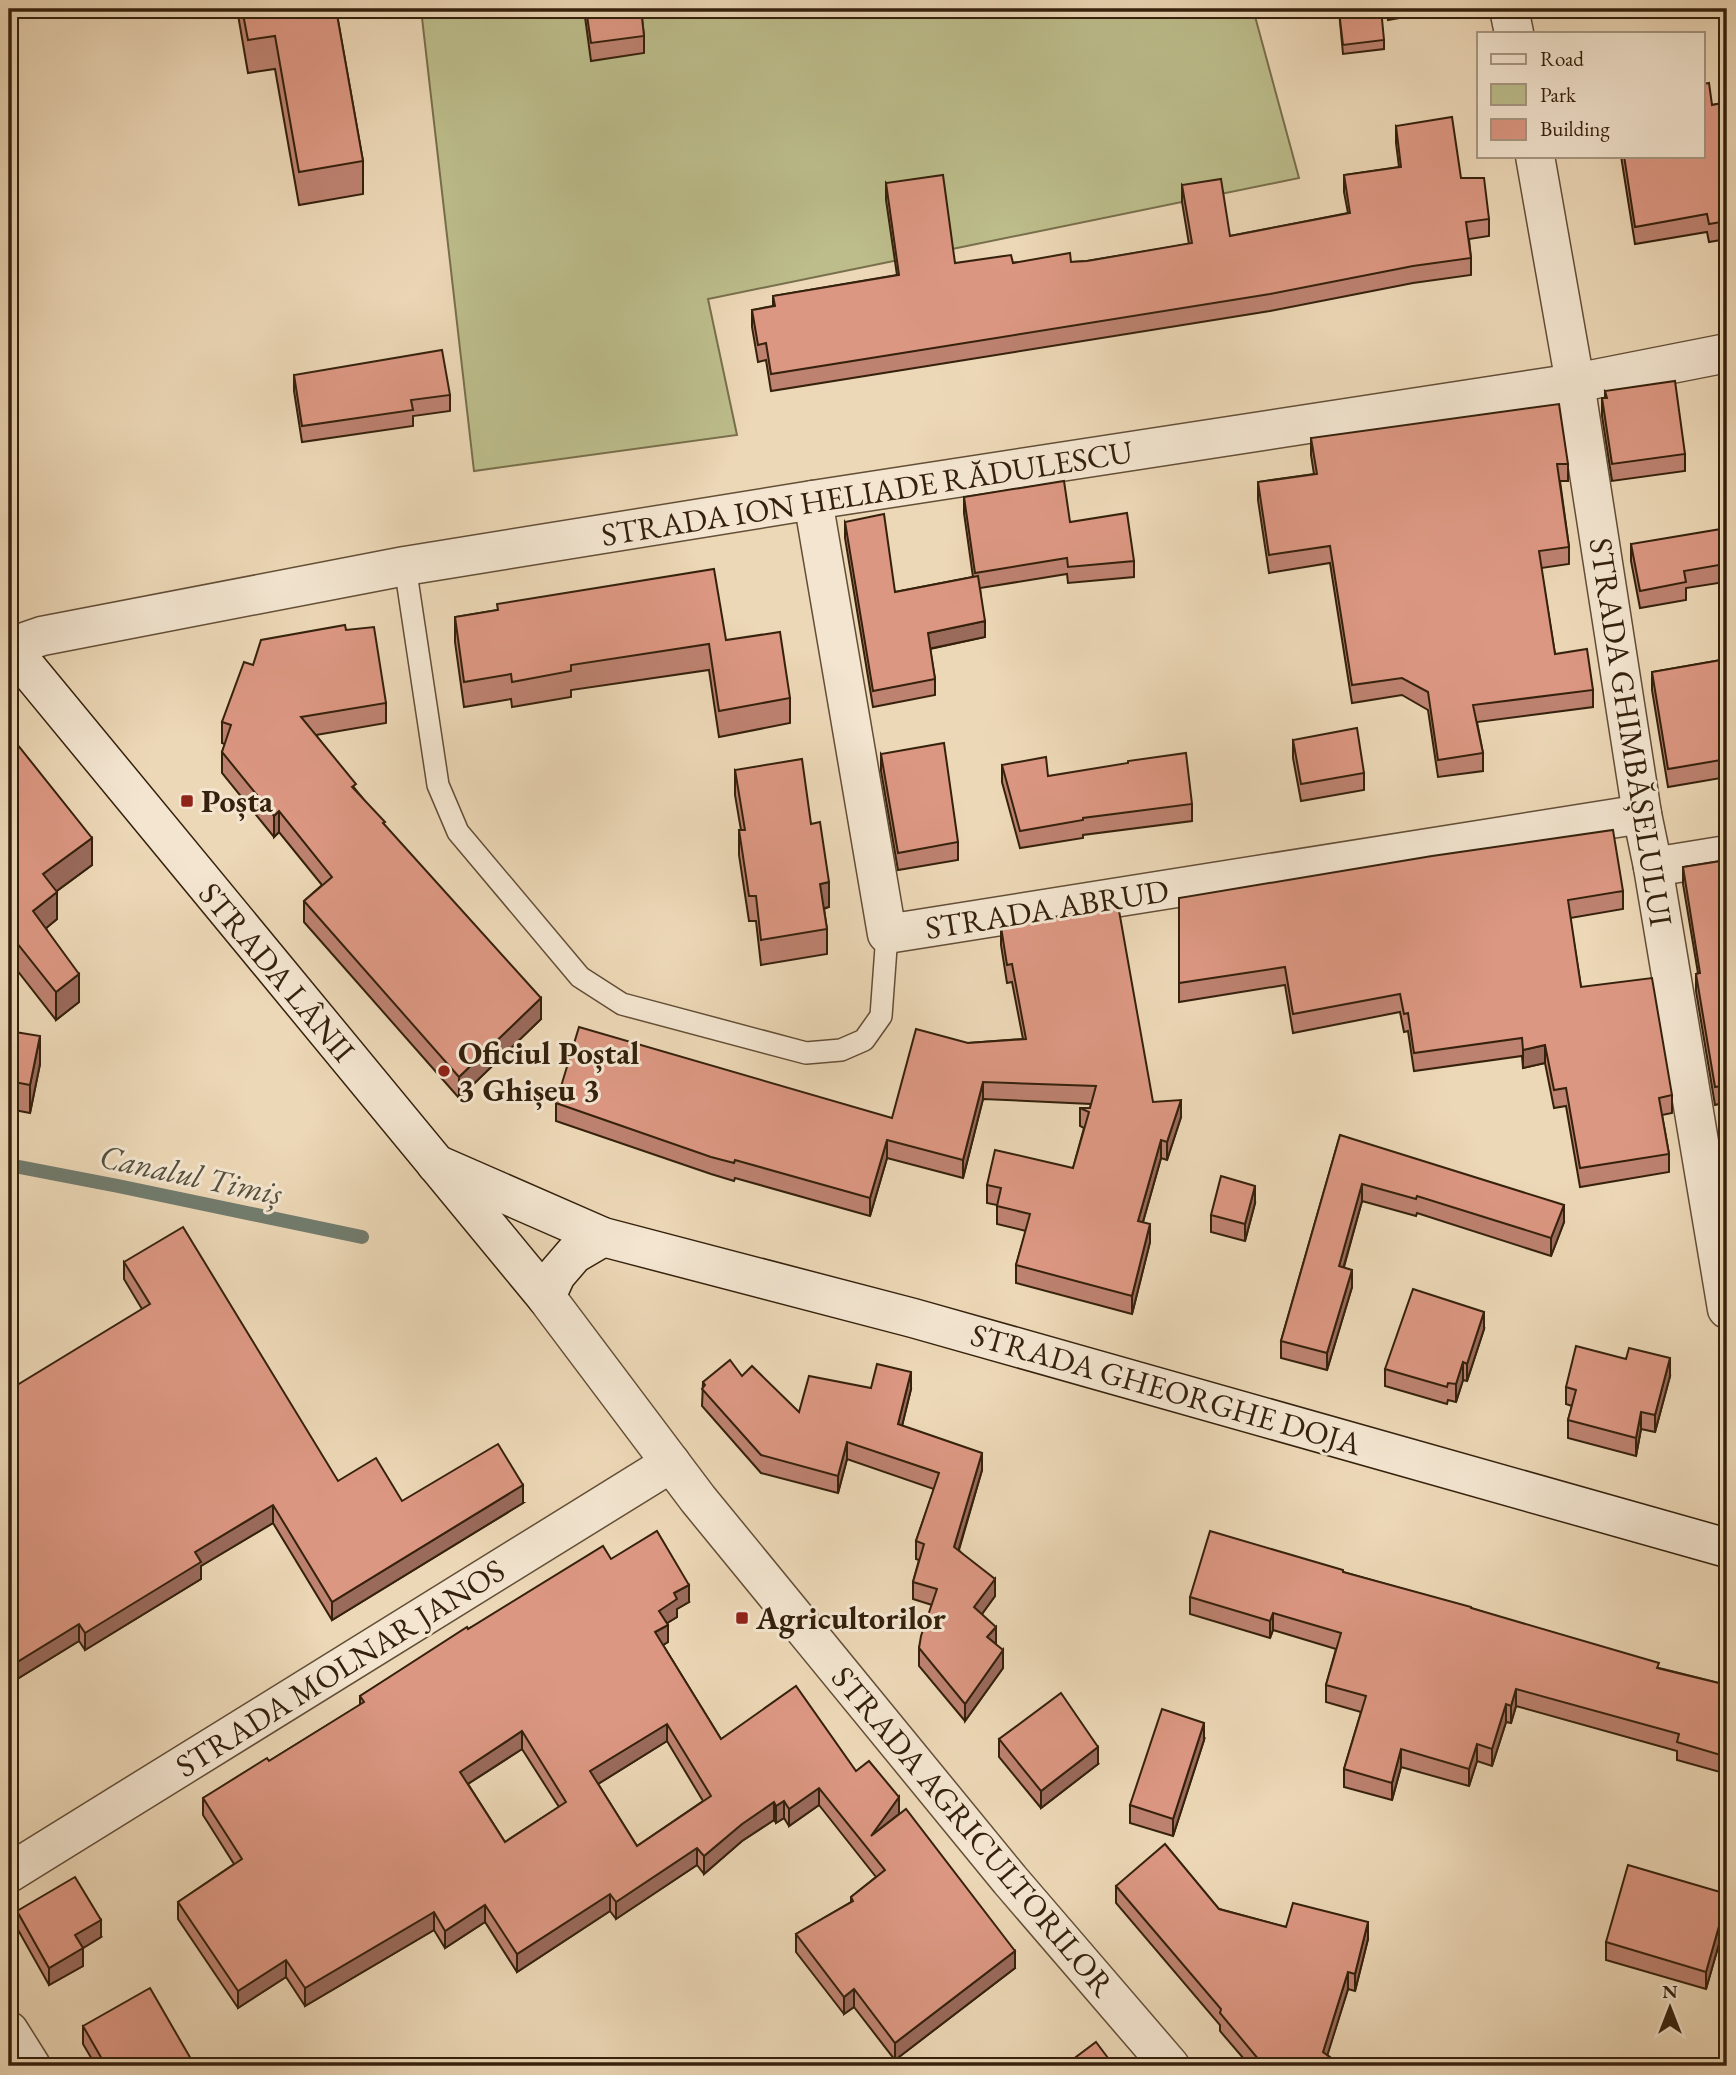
<svg xmlns="http://www.w3.org/2000/svg" width="1736" height="2075" viewBox="0 0 1736 2075" font-family="'EB Garamond',serif">
	<style>
		.green { fill: #bcbd8b; stroke: #786f4c; stroke-width: 2 }
		.lines { fill: none; stroke-linecap: round; stroke-linejoin: round }
		.stream { stroke: #717c6e; stroke-width: 14 }
		.service-casing { stroke: #634e36; stroke-width: 24 }
		.minor-casing { stroke: #634e36; stroke-width: 41 }
		.tertiary-casing { stroke: #634e36; stroke-width: 41 }
		.secondary-casing { stroke: #35210c; stroke-width: 41 }
		.service { stroke: #f3e5d0; stroke-width: 21 }
		.minor { stroke: #f3e5d0; stroke-width: 38 }
		.tertiary { stroke: #f3e5d0; stroke-width: 38 }
		.secondary { stroke: #f3e5d0; stroke-width: 38 }
		.wall { fill: #bd8270; stroke: #35210c; stroke-width: 2; fill-rule: evenodd }
		.shaded-wall { fill: #9a6a5b; stroke: #35210c; stroke-width: 2 }
		.building { fill: #dc9782; stroke: #35210c; stroke-width: 2; fill-rule: evenodd }
		.poi-dot { fill: #8f2418; stroke: #f3e5d0; stroke-width: 2.5 }
		.labels { text-anchor: middle; stroke-width: 6; stroke-linejoin: round; paint-order: stroke }
		.street-label { font-size: 32px; fill: #35210c; stroke: #f3e5d0 }
		.poi-label { font-size: 32px; font-weight: bold; fill: #35210c; stroke: #f3e5d0; text-anchor: start }
		.water-label { font-size: 33px; font-style: italic; fill: #534f3d; stroke: #f3e5d0 }
	</style>
	<rect width="100%" height="100%" fill="#ecd7b6"/>
	<filter id="stains"><feTurbulence type="fractalNoise" baseFrequency=".00286" numOctaves="4"/><feColorMatrix values="0 0 0 0 .2 0 0 0 0 .09 0 0 0 0 .02 0 0 0 .5 -.17"/></filter>
	<radialGradient id="worn" r=".72"><stop offset=".6" stop-color="#630" stop-opacity="0"/><stop offset="1" stop-color="#630" stop-opacity=".3"/></radialGradient>
	<path class="green" d="M421,9H1253L1299,178L708,299L737,435L474,471Z"/>
	<g class="lines">
		<path class="stream" d="M9,1165L118,1186L362,1237"/>
		<g class="service-casing">
			<path id="service" d="M405,566L438,785L458,832L580,977L622,1004L806,1053L841,1050L864,1040L881,1016L887,934"/>
		</g>
		<g class="minor-casing">
			<g id="minor">
				<path d="M1509,9L1514,33"/>
				<path d="M1535,156L1575,383L1642,814L1653,867L1727,1309"/>
				<path d="M813,500L887,934L1642,814"/>
				<path d="M10,647L42,636L405,566L813,500L1575,383L1727,353"/>
				<path d="M1653,867L1727,855"/>
				<path d="M9,1873L671,1463"/>
				<path d="M9,2031L31,2066"/>
			</g>
		</g>
		<g class="tertiary-casing">
			<path id="tertiary" d="M546,1297L698,1499L1010,1880L1170,2066"/>
		</g>
		<g class="secondary-casing">
			<g id="secondary">
				<path d="M9,646L546,1297L556,1275L574,1254L603,1237"/>
				<path d="M436,1164L603,1237L913,1318L1727,1548"/>
			</g>
		</g>
		<use href="#service" class="service"/>
		<use href="#minor" class="minor"/>
		<use href="#tertiary" class="tertiary"/>
		<use href="#secondary" class="secondary"/>
	</g>
	<g class="wall">
		<path d="M237,9H336L363,161V194L299,205L275,69L248,73Z"/>
		<path d="M585,9H641L644,36V53L591,61L585,17Z"/>
		<path d="M1386,9H1443V10L1388,20Z"/>
		<path d="M1339,11L1384,40V49L1343,54Z"/>
		<path d="M1727,102V239L1709,242L1707,232L1635,244L1621,156H1703L1712,105Z"/>
		<path d="M1396,126L1461,178L1489,219V236L1469,239L1471,258V275L1413,283L1270,311L771,391L766,360L758,362L752,327V310L773,306V296L897,275L886,200V183L955,263L1071,262L1087,261L1189,244L1182,202V185L1230,236L1348,213L1344,192V175L1399,167L1396,143Z"/>
		<path d="M294,375L450,395V411L413,416V426L302,442L294,391Z"/>
		<path d="M1605,391L1685,454V471L1612,481L1602,416V398H1605Z"/>
		<path d="M1311,438L1568,464V481H1560L1569,547V564L1541,568L1555,654L1593,690V707L1477,722L1483,753V771L1438,777L1428,710L1402,695L1352,703L1330,563L1269,573L1258,500V482L1314,474L1311,455Z"/>
		<path d="M964,497L1070,522L1134,561V577L1068,583L1067,574L980,588L985,637L930,649L935,679V695L873,707L845,538V522L895,592L973,577L964,513Z"/>
		<path d="M1631,544L1725,564V582L1686,588V600L1640,608L1631,561Z"/>
		<path d="M497,610L726,640L790,698V723L719,737L709,670L571,690V697L512,707L511,699L464,707L455,642V617Z"/>
		<path d="M346,630L386,703V723L316,735L356,790L541,1019L459,1098L304,922V901L322,885L279,832L274,837L222,773V752L225,744L222,743V722L253,665Z"/>
		<path d="M1727,659V777L1668,787L1652,690V672Z"/>
		<path d="M9,734L92,865L57,891V919L46,928L79,1002L56,1020L9,960Z"/>
		<path d="M1293,740L1364,773V790L1301,801L1293,758Z"/>
		<path d="M881,754L958,842V860L898,870L881,771Z"/>
		<path d="M1002,765L1048,776L1192,804V821L1083,835V838L1020,848L1002,782Z"/>
		<path d="M735,770L811,824L829,907L824,909L827,929V954L761,965L756,921H749L739,855V830H741L735,795Z"/>
		<path d="M1727,860V1102L1715,1105L1696,991V974L1698,973L1683,884V867Z"/>
		<path d="M1623,891V909L1570,918L1581,987L1672,1095V1113L1662,1115L1669,1154V1172L1580,1187L1566,1106L1554,1108L1545,1063L1523,1068L1522,1056L1414,1071L1408,1031L1404,1032L1400,1012L1293,1033L1285,985L1179,1002V898Z"/>
		<path d="M1001,927L1153,1102L1181,1117L1167,1160L1161,1158L1143,1222L1150,1242L1132,1314L1016,1283V1265L1026,1231L997,1224V1205L987,1203V1185L1073,1168L1084,1128L1080,1126V1108H1090L1091,1104L983,1099L963,1178L887,1158L870,1216L735,1178L734,1181L711,1174L556,1121V1103L892,1118L968,1043L1023,1039L1012,982L1007,983L1001,945Z"/>
		<path d="M9,1031L40,1064L30,1113L9,1109Z"/>
		<path d="M1340,1135L1564,1222L1551,1256L1417,1213L1416,1216L1362,1201L1344,1267L1352,1287L1327,1370L1281,1358V1341Z"/>
		<path d="M1255,1203L1245,1241L1211,1232V1215Z"/>
		<path d="M124,1262L338,1481L402,1501L523,1503L332,1620L273,1523L201,1566V1579L85,1650L79,1641L9,1684L142,1309L124,1279Z"/>
		<path d="M1484,1329L1467,1381L1463,1380L1456,1402L1448,1400L1447,1404L1385,1386V1369Z"/>
		<path d="M742,1376L799,1412L871,1388L911,1389L902,1426L982,1470L959,1550L995,1596L982,1614L996,1644L1003,1668L965,1721L919,1666V1648L932,1605L913,1599V1582L919,1560L916,1559V1541L934,1489L847,1459L838,1493L761,1473L702,1406L703,1382Z"/>
		<path d="M1670,1376L1655,1432L1641,1429L1636,1456L1568,1438V1420L1572,1406L1566,1404V1387Z"/>
		<path d="M611,1559L689,1602L677,1609V1617L667,1623L668,1642L663,1645L721,1739L856,1771L899,1814L1015,1968L895,2060L854,2007L844,2014L796,1952V1934L851,1902V1897L876,1877L819,1805L789,1826L784,1818L776,1823L774,1820L742,1841L704,1874L697,1865L616,1919L610,1911L517,1972L485,1922L445,1948L434,1930L305,2006L286,1977L238,2008L178,1919V1902L234,1864L203,1815V1798L269,1761L360,1705V1696L468,1629ZM667,1741L703,1801L637,1846L598,1784ZM522,1749L559,1807L505,1842L468,1784Z"/>
		<path d="M1343,1572L1471,1608L1659,1668L1727,1685V1774L1677,1760V1751L1516,1706L1511,1723L1506,1722L1492,1766L1477,1761L1469,1786L1401,1767L1392,1800L1344,1787V1769L1361,1712L1326,1702V1685L1336,1649L1273,1630L1270,1638L1190,1614V1597Z"/>
		<path d="M999,1739L1098,1764L1041,1808L999,1757Z"/>
		<path d="M1204,1740L1173,1836L1130,1823V1805Z"/>
		<path d="M1116,1886L1219,1909L1286,1927L1368,1939L1355,1991L1348,1989L1327,2055L1342,2066H1250L1220,2031V2025L1116,1903Z"/>
		<path d="M1727,1894V1916L1706,1989L1606,1960V1942Z"/>
		<path d="M17,1911L101,1937L83,1948V1966L49,1985L17,1928Z"/>
		<path d="M83,2026L195,2066H96L83,2044Z"/>
	</g>
	<g class="shaded-wall">
		<path d="M985,621V637L928,649V633Z"/>
		<path d="M279,811V832L274,837V816Z"/>
		<path d="M92,838V865L43,901V874Z"/>
		<path d="M829,882V907L820,909V884Z"/>
		<path d="M57,892V919L33,939V911Z"/>
		<path d="M79,974V1002L56,1020V992Z"/>
		<path d="M541,998V1019L459,1098V1077Z"/>
		<path d="M40,1036V1064L30,1113V1085Z"/>
		<path d="M1545,1045V1063L1523,1068V1050Z"/>
		<path d="M983,1082V1099L963,1178V1160Z"/>
		<path d="M1181,1100V1117L1167,1160V1142Z"/>
		<path d="M887,1140V1158L870,1216V1198Z"/>
		<path d="M1161,1140V1158L1138,1239V1221Z"/>
		<path d="M1362,1184V1201L1339,1283V1266Z"/>
		<path d="M1255,1186V1203L1245,1241V1224Z"/>
		<path d="M1564,1205V1222L1551,1256V1238Z"/>
		<path d="M1150,1224V1242L1132,1314V1296Z"/>
		<path d="M1352,1270V1287L1327,1370V1353Z"/>
		<path d="M1484,1312V1329L1467,1381V1364Z"/>
		<path d="M1670,1358V1376L1655,1432V1415Z"/>
		<path d="M1463,1362V1380L1456,1402V1384Z"/>
		<path d="M911,1372V1389L898,1442V1424Z"/>
		<path d="M1641,1412V1429L1636,1456V1438Z"/>
		<path d="M847,1442V1459L838,1493V1476Z"/>
		<path d="M982,1453V1470L954,1565V1547Z"/>
		<path d="M523,1485V1503L332,1620V1602Z"/>
		<path d="M273,1505V1523L201,1566V1579L85,1650V1633L195,1552Z"/>
		<path d="M995,1579V1596L974,1625V1607Z"/>
		<path d="M689,1585V1602L677,1609V1617L659,1628V1611L674,1593Z"/>
		<path d="M1273,1613V1630L1270,1638V1621Z"/>
		<path d="M79,1624V1641L9,1684V1667Z"/>
		<path d="M668,1625V1642L655,1650V1632Z"/>
		<path d="M996,1627V1644L987,1637Z"/>
		<path d="M1003,1650V1668L965,1721V1704Z"/>
		<path d="M1516,1689V1706L1511,1723V1706Z"/>
		<path d="M1506,1704V1722L1492,1766V1749Z"/>
		<path d="M1204,1723V1740L1173,1836V1819Z"/>
		<path d="M667,1724V1741L590,1789V1771Z"/>
		<path d="M522,1731V1749L460,1789V1772Z"/>
		<path d="M1477,1744V1761L1469,1786V1769Z"/>
		<path d="M1098,1747V1764L1041,1808V1791Z"/>
		<path d="M1401,1749V1767L1392,1800V1783Z"/>
		<path d="M819,1788V1805L789,1826V1809Z"/>
		<path d="M899,1797V1814L871,1836Z"/>
		<path d="M784,1801V1818L776,1823V1806Z"/>
		<path d="M774,1802V1820L742,1841L704,1874V1856L742,1824Z"/>
		<path d="M697,1848V1865L616,1919V1902Z"/>
		<path d="M610,1894V1911L517,1972V1954Z"/>
		<path d="M1727,1898V1916L1706,1989V1972Z"/>
		<path d="M485,1905V1922L445,1948V1931Z"/>
		<path d="M434,1912V1930L305,2006V1988Z"/>
		<path d="M101,1920V1937L75,1953V1935Z"/>
		<path d="M1368,1922V1939L1355,1991V1974Z"/>
		<path d="M83,1948V1966L49,1985V1968Z"/>
		<path d="M1015,1951V1968L895,2060V2043Z"/>
		<path d="M286,1960V1977L238,2008V1991Z"/>
		<path d="M1348,1972V1989L1324,2066L1323,2052Z"/>
		<path d="M854,1989V2007L844,2014V1997Z"/>
	</g>
	<g class="building">
		<path d="M242,9H336L363,161L299,172L275,36L248,40Z"/>
		<path d="M586,9H641L644,36L591,43Z"/>
		<path d="M1357,9H1381L1384,40L1343,45L1339,11Z"/>
		<path d="M1709,83L1712,105L1727,102V221L1709,224L1707,214L1635,227L1624,156H1703V84Z"/>
		<path d="M1452,117L1461,178H1484L1489,219L1466,222L1471,258L1413,266L1270,294L771,374L766,343L758,345L752,310L775,306L773,296L899,275L886,183L943,175L955,263L1011,255L1013,263L1070,253L1071,262L1087,261L1192,243L1182,185L1221,179L1230,236L1350,213L1344,175L1401,167L1396,126Z"/>
		<path d="M442,350L450,395L411,400L413,410L302,426L294,375Z"/>
		<path d="M1675,381L1685,454L1612,464L1602,398H1607L1605,391Z"/>
		<path d="M1559,404L1568,464H1557L1569,547L1539,551L1555,654L1587,649L1593,690L1473,705L1483,753L1438,760L1428,692L1402,678L1352,685L1330,546L1269,555L1258,482L1317,474L1311,438Z"/>
		<path d="M1064,481L1070,522L1127,513L1134,561L1068,567L1067,558L975,573L964,497Z"/>
		<path d="M884,514L895,592L978,576L985,621L928,633L935,679L873,691L845,522Z"/>
		<path d="M1721,529L1725,564L1684,571L1686,582L1640,591L1631,544Z"/>
		<path d="M714,569L726,640L780,632L790,698L719,711L709,644L571,665V671L512,682L511,674L464,682L455,617L498,610L497,604Z"/>
		<path d="M345,625L346,630L374,627L386,703L301,717L356,784L352,787L385,822L383,823L541,998L459,1077L304,901L332,877L279,811L274,816L222,752L231,725L222,722L244,662L253,665L261,640Z"/>
		<path d="M1727,659V759L1668,769L1652,672Z"/>
		<path d="M1357,728L1364,773L1301,784L1293,740Z"/>
		<path d="M9,734L92,838L43,874L57,892L33,911L79,974L56,992L9,933Z"/>
		<path d="M944,743L958,842L898,853L881,754Z"/>
		<path d="M1186,753L1192,804L1083,818V820L1020,831L1002,765L1046,757L1048,776L1128,763V761Z"/>
		<path d="M802,759L811,824L820,822L829,882L820,884L827,929L761,940L756,896H749L739,830H745L735,770Z"/>
		<path d="M1613,830L1623,891L1568,900L1581,987L1652,978L1672,1095L1659,1098L1669,1154L1580,1168L1566,1088L1554,1090L1545,1045L1523,1050L1522,1038L1414,1053L1408,1013L1404,1014L1400,994L1293,1014L1285,967L1179,983V898L1432,856Z"/>
		<path d="M1727,860V1085L1715,1087L1696,974L1700,973L1683,867Z"/>
		<path d="M1118,905L1153,1102L1181,1100L1167,1142L1161,1140L1138,1221L1150,1224L1132,1296L1016,1265L1030,1214L997,1206L1001,1188L987,1185L995,1150L1073,1168L1089,1112L1080,1108H1090L1096,1086L983,1082L963,1160L887,1140L870,1198L735,1160L734,1163L711,1157L556,1103L579,1027L892,1118L916,1029L968,1043L1026,1039L1012,964L1007,965L1001,927Z"/>
		<path d="M9,1031L40,1036L30,1085L9,1081Z"/>
		<path d="M1340,1135L1564,1205L1551,1238L1417,1196L1416,1199L1362,1184L1339,1266L1352,1270L1327,1353L1281,1341Z"/>
		<path d="M1221,1176L1255,1186L1245,1224L1211,1215Z"/>
		<path d="M183,1227L338,1481L376,1458L402,1501L498,1444L523,1485L332,1602L273,1505L195,1552L201,1562L85,1633L79,1624L9,1667V1390L150,1304L124,1262Z"/>
		<path d="M1413,1289L1484,1312L1467,1364L1463,1362L1456,1384L1448,1383L1447,1387L1385,1369Z"/>
		<path d="M1576,1346L1626,1359L1629,1348L1670,1358L1655,1415L1641,1412L1636,1438L1568,1420L1576,1390L1566,1387Z"/>
		<path d="M730,1360L742,1376L752,1366L799,1412L809,1376L871,1388L877,1364L911,1372L898,1424L982,1453L954,1547L995,1579L974,1607L996,1627L987,1637L1003,1650L965,1704L919,1648L921,1636L937,1589L913,1582L924,1544L916,1541L939,1473L847,1442L838,1476L761,1455L702,1389L705,1385L703,1382Z"/>
		<path d="M657,1531L689,1585L674,1593L677,1599L659,1611L668,1625L655,1632L721,1739L796,1686L856,1771L869,1761L899,1797L871,1836L906,1809L1015,1951L895,2043L854,1989L844,1997L796,1934L853,1901L851,1897L885,1870L819,1788L789,1809L784,1801L776,1806L774,1802L742,1824L704,1856L697,1848L616,1902L610,1894L517,1954L485,1905L445,1931L434,1912L305,1988L286,1960L238,1991L178,1902L242,1859L203,1798L267,1758L269,1761L364,1702L360,1696L467,1627L468,1629L603,1546L611,1559ZM667,1724L711,1796L637,1846L590,1771ZM522,1731L566,1802L505,1842L460,1772Z"/>
		<path d="M1210,1531L1343,1570V1572L1471,1607V1608L1659,1663L1657,1668L1727,1685V1757L1677,1742L1679,1734L1516,1689L1511,1706L1506,1704L1492,1749L1477,1744L1469,1769L1401,1749L1392,1783L1344,1769L1366,1696L1326,1685L1341,1633L1273,1613L1270,1621L1190,1597Z"/>
		<path d="M1061,1693L1098,1747L1041,1791L999,1739Z"/>
		<path d="M1162,1709L1204,1723L1173,1819L1130,1805Z"/>
		<path d="M1165,1844L1219,1909L1286,1927L1293,1903L1368,1922L1355,1974L1348,1972L1323,2052L1342,2066H1264L1220,2013L1221,2009L1116,1886Z"/>
		<path d="M1628,1865L1727,1894V1898L1706,1972L1606,1942Z"/>
		<path d="M75,1877L101,1920L75,1935L83,1948L49,1968L17,1911Z"/>
		<path d="M150,1988L195,2066H106L83,2026Z"/>
		<path d="M1096,2042L1114,2066H1064Z"/>
	</g>
	<g class="poi-dot">
		<rect x="180" y="794" width="14" height="14" rx="3.5"/>
		<circle cx="444" cy="1071" r="7"/>
		<rect x="735" y="1611" width="14" height="14" rx="3.5"/>
	</g>
	<g class="labels">
		<g class="street-label">
			<text transform="translate(867 493) rotate(-9)" y="11">STRADA ION HELIADE RĂDULESCU</text>
			<text transform="translate(1631 732) rotate(81)" y="11">STRADA GHIMBĂȘELULUI</text>
			<text transform="translate(1047 909) rotate(-9)" y="11">STRADA ABRUD</text>
			<text transform="translate(277 972) rotate(50)" y="11">STRADA LÂNII</text>
			<text transform="translate(1166 1389) rotate(16)" y="11">STRADA GHEORGHE DOJA</text>
			<text transform="translate(340 1668) rotate(-32)" y="11">STRADA MOLNAR JANOS</text>
			<text transform="translate(973 1831) rotate(50)" y="11">STRADA AGRICULTORILOR</text>
		</g>
		<g class="poi-label">
			<text x="201" y="812">Poșta</text>
			<text x="458" y="1064">Oficiul Poștal<tspan x="458" dy="37">3 Ghișeu 3</tspan></text>
			<text x="756" y="1629">Agricultorilor</text>
		</g>
		<g class="water-label">
			<text transform="translate(191 1174) rotate(12)" y="12">Canalul Timiș</text>
		</g>
	</g>
	<rect width="1736" height="2075" fill="none" stroke="#ecd7b6" stroke-width="35"/>
	<rect x="10" y="10" width="1715" height="2054" fill="none" stroke="#35210c" stroke-width="3.5"/>
	<rect x="18" y="18" width="1701" height="2040" fill="none" stroke="#35210c" stroke-width="2"/>
	<rect x="1477" y="32" width="228" height="126" fill="#f3e5d0" stroke="#a79782" stroke-width="2"/>
	<rect x="1491" y="54" width="35" height="10" fill="#f3e5d0" stroke="#a79782" stroke-width="2"/>
	<text x="1540" y="66" font-size="21" fill="#35210c">Road</text>
	<rect x="1491" y="84" width="35" height="21" fill="#bcbd8b" stroke="#a79782" stroke-width="2"/>
	<text x="1540" y="102" font-size="21" fill="#35210c">Park</text>
	<rect x="1491" y="119" width="35" height="21" fill="#dc9782" stroke="#a79782" stroke-width="2"/>
	<text x="1540" y="136" font-size="21" fill="#35210c">Building</text>
	<g transform="translate(1670 2008)" stroke="#f3e5d0" stroke-width="5" paint-order="stroke">
	<path d="M0-5L12 26L0 18L-12 26Z" fill="#35210c"/>
	<text y="-10" font-size="19" font-weight="bold" text-anchor="middle" fill="#35210c">N</text>
	</g>
	<rect width="100%" height="100%" filter="url(#stains)"/>
	<rect width="100%" height="100%" fill="url(#worn)"/>
</svg>
